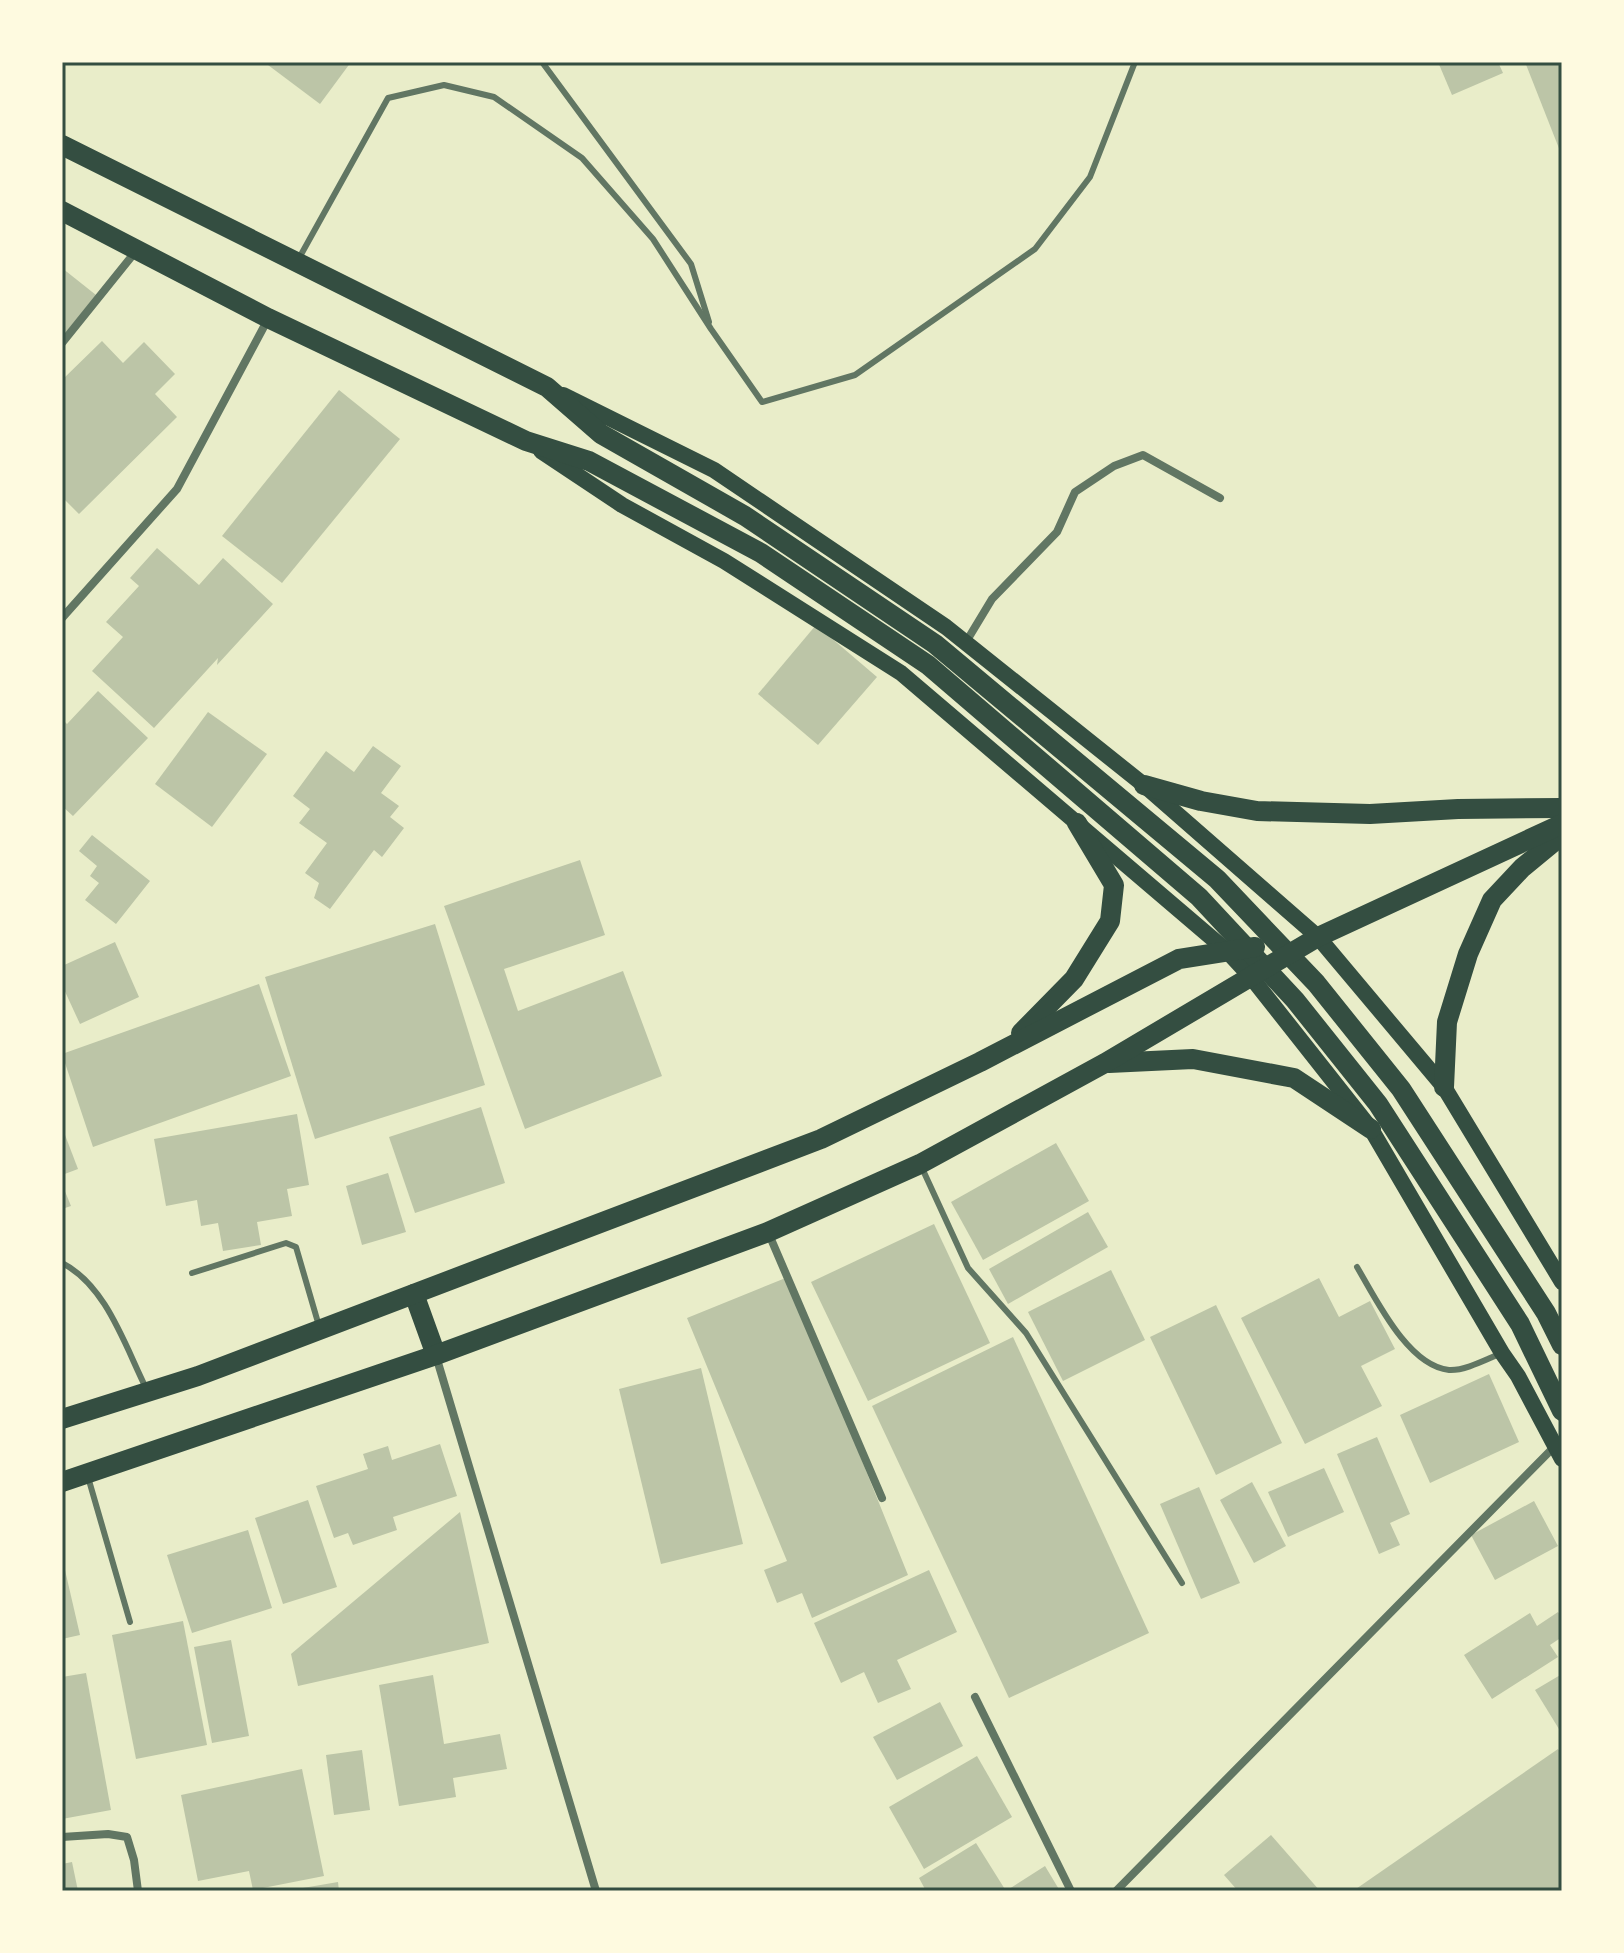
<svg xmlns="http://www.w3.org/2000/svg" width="1624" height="1953" viewBox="0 0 1624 1953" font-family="'Fira Sans',sans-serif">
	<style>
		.building { fill: #bcc5a7 }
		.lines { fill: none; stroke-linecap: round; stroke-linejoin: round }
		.service { stroke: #617663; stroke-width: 6 }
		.minor { stroke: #617663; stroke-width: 8 }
		.secondary { stroke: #344e41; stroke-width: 16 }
		.primary { stroke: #344e41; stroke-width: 20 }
		.neatline { fill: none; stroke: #344e41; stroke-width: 3 }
	</style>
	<rect width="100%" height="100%" fill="#e9edc9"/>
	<g class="building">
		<path d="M264,62H351L320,104Z"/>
		<path d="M1438,62H1498L1503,73L1452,95Z"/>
		<path d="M1525,62H1562V156Z"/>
		<path d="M62,268L96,295L62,337Z"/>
		<path d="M102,341L123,363L144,342L175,374L155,394L177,417L79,514L62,497V380Z"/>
		<path d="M339,390L400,439L282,583L222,536Z"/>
		<path d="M157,548L199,585L223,558L273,604L217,665L218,658L154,728L92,671L123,637L106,622L139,586L130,578Z"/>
		<path d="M816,625L877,677L818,745L758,694Z"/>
		<path d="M98,691L148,738L73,816L62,806V719L67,724Z"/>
		<path d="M208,712L267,754L212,827L155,784Z"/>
		<path d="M373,746L401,766L381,793L399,806L390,817L404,828L382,857L374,850L330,909L314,898L319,883L305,873L327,843L299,823L310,809L293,796L326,751L354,772Z"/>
		<path d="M92,835L150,881L116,924L85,900L99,883L90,876L97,866L79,851Z"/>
		<path d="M580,860L605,935L504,969L518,1011L623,971L662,1076L525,1129L444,906Z"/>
		<path d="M435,924L485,1085L315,1139L265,977Z"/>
		<path d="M115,942L139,997L80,1024L62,985V966Z"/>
		<path d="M259,984L291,1076L93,1147L62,1054Z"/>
		<path d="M481,1107L505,1183L415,1213L389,1137Z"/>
		<path d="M297,1114L309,1185L287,1189L292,1216L257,1222L261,1245L223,1251L218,1223L201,1226L197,1200L166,1206L154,1139Z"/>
		<path d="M62,1127L78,1169L62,1175Z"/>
		<path d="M1056,1143L1089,1201L983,1260L951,1202Z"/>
		<path d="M388,1173L406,1232L362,1245L346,1186Z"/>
		<path d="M62,1184L71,1206L62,1209Z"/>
		<path d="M1088,1212L1108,1247L1008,1304L989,1269Z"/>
		<path d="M934,1224L990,1343L868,1401L811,1282Z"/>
		<path d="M1111,1270L1145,1340L1063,1381L1028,1312Z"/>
		<path d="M788,1277L908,1575L812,1618L802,1593L777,1603L764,1570L787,1561L687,1318Z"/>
		<path d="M1319,1278L1339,1317L1370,1301L1395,1349L1361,1366L1382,1406L1305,1444L1241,1318Z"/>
		<path d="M1216,1305L1282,1443L1216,1475L1150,1337Z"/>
		<path d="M1013,1337L1149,1633L1009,1698L872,1406Z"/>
		<path d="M701,1368L743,1544L661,1564L619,1389Z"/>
		<path d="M1489,1374L1519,1442L1430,1483L1400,1415Z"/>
		<path d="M1377,1437L1410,1514L1390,1523L1400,1545L1379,1554L1337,1454Z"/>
		<path d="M440,1444L457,1496L393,1517L397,1530L353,1545L348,1533L334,1538L316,1486L368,1469L363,1454L388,1446L392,1460Z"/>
		<path d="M1324,1468L1344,1512L1288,1537L1268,1492Z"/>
		<path d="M1252,1482L1286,1546L1254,1563L1220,1500Z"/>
		<path d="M1199,1487L1240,1583L1201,1599L1160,1504Z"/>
		<path d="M308,1500L337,1587L283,1604L255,1518Z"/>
		<path d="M1534,1501L1558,1546L1495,1580L1471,1535Z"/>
		<path d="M460,1512L489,1643L298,1686L291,1654Z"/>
		<path d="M248,1530L272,1608L192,1633L167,1555Z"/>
		<path d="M62,1557L80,1635L62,1639Z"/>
		<path d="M929,1570L957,1632L897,1660L911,1689L878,1703L864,1672L841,1683L814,1623Z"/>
		<path d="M1558,1612L1562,1618V1637L1550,1645L1558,1657L1492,1699L1464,1655L1530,1613L1537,1626Z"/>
		<path d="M183,1621L207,1745L136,1759L112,1635Z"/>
		<path d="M231,1640L249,1736L212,1743L194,1647Z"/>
		<path d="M86,1673L111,1810L62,1819V1677Z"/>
		<path d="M1562,1674V1734L1535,1690Z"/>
		<path d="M433,1675L444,1744L500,1734L507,1769L453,1778L456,1797L399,1806L379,1685Z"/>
		<path d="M940,1702L963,1746L897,1780L873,1737Z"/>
		<path d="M1558,1749L1562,1755V1891H1353Z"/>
		<path d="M362,1750L370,1810L334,1815L326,1755Z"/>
		<path d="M977,1756L1012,1817L924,1869L889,1807Z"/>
		<path d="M302,1769L324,1876L253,1890L249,1871L198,1881L181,1795Z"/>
		<path d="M1271,1835L1320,1891H1238L1224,1875Z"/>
		<path d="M976,1843L1006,1891L1045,1866L1060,1891H926L919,1878Z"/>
		<path d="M72,1862L78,1891H62V1864Z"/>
		<path d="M338,1882L339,1891H298L297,1889Z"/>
	</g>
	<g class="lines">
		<g class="service">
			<path d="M542,62L691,264L709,322"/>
			<path d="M298,260L388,98L444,85L494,97L582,158L653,239L711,329L762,402L855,375L1035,249L1090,177L1135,62"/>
			<path d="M922,1168L968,1268L1026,1333L1182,1583"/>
			<path d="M62,1263C106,1285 125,1346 146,1388"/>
			<path d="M1357,1267C1376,1299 1408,1366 1449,1370C1465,1371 1487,1359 1502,1353"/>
			<path d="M192,1273L286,1243L296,1247L319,1326"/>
			<path d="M88,1477L130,1622"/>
		</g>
		<g class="minor">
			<path d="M62,343L136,251"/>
			<path d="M62,618L177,489L268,319"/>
			<path d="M966,642L992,599L1057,532L1075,492L1114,466L1143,455L1220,498"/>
			<path d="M768,1232L882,1498"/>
			<path d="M436,1356L596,1891"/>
			<path d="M975,1697L1071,1891"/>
			<path d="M62,1837L108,1834L127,1837L134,1860L138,1891"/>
			<path d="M1116,1891L1555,1446"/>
		</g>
		<g class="secondary">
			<path d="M563,395L714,470L946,627L1144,785L1318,937L1444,1087L1562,1282"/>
			<path d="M541,451L622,505L724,561L901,673L1227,951L1251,977L1371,1129L1502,1353L1518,1376L1562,1459"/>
		</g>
		<g class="primary">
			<path d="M62,145L547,387L601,434L745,516L935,644L1217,879L1316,983L1401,1089L1546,1313L1562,1345"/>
			<path d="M62,211L268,318L526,441L589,461L761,553L928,665L1199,897L1295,1000L1378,1104L1520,1324L1562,1411"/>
			<path d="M1144,785L1201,801L1257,811L1370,814L1458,809L1562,808"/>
			<path d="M1021,1033L1074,979L1110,921L1114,885L1077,823"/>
			<path d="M1109,1063L1193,1059L1294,1078L1371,1129"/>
			<path d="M1444,1087L1447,1022L1468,954L1492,900L1522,868L1562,835"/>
			<path d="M414,1294L436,1355"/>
			<path d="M62,1419L198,1376L821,1139L980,1062L1179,959L1255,947"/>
			<path d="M62,1482L436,1355L768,1232L920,1164L1105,1063L1318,937L1562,824"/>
		</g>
	</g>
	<rect width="1624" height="1953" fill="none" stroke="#fefae0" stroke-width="128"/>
	<rect x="64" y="64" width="1496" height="1825" class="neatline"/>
</svg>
